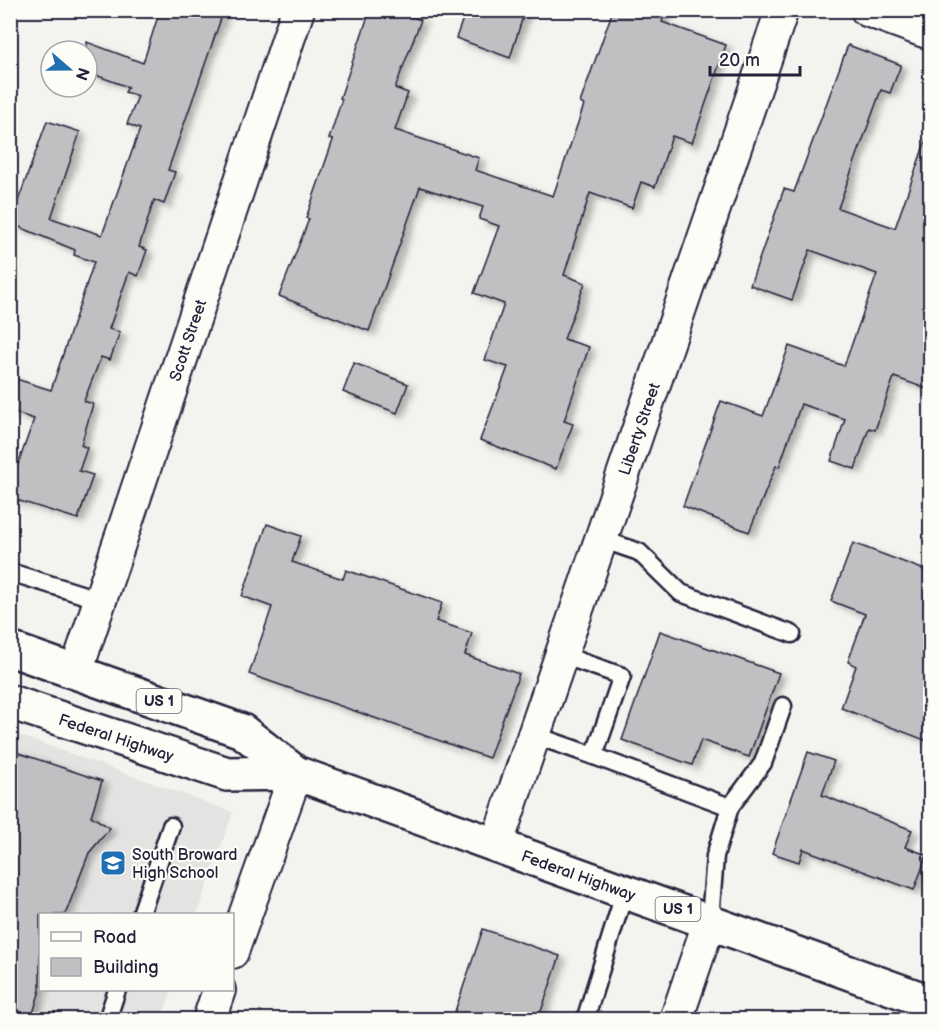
<svg xmlns="http://www.w3.org/2000/svg" width="941" height="1030" viewBox="0 0 941 1030" font-family="'Balsamiq Sans',sans-serif">
	<style>
		.built { fill: #e4e3e2 }
		.building { fill: #c0bfc2; stroke: #22223b; stroke-width: 1.5; filter: url(#shadow) }
		.lines { fill: none; stroke-linecap: round; stroke-linejoin: round }
		.lane-casing { stroke: #22223b; stroke-width: 21 }
		.street-casing { stroke: #22223b; stroke-width: 36 }
		.primary-casing { stroke: #22223b; stroke-width: 38 }
		.lane { stroke: #fdfcf7; stroke-width: 16 }
		.street { stroke: #fdfcf7; stroke-width: 32 }
		.primary { stroke: #fdfcf7; stroke-width: 33 }
		.labels { text-anchor: middle; stroke-width: 4.5; stroke-linejoin: round; paint-order: stroke }
		.shield { fill: #fdfcf7; stroke: #646373; stroke-width: 1.5 }
		.shield-label { font-size: 15px; font-weight: bold; fill: #22223b }
		.street-label { font-size: 16px; fill: #22223b; stroke: #fdfcf7 }
		.poi-label { font-size: 16px; fill: #22223b; stroke: #fdfcf7; text-anchor: start }
	</style>
	<defs>
		<filter id="shadow"><feDropShadow dx="6" dy="4" stdDeviation="3" flood-color="#0004"/></filter>
	</defs>
	<rect width="100%" height="100%" fill="#f4f3ef"/>
	<filter id="ink" filterUnits="userSpaceOnUse"><feTurbulence type="fractalNoise" baseFrequency=".0167" numOctaves="2"/><feDisplacementMap in="SourceGraphic" scale="12" xChannelSelector="R" yChannelSelector="G"/><feConvolveMatrix kernelMatrix="1 2 1 2 8 2 1 2 1" color-interpolation-filters="sRGB"/></filter>
	<g filter="url(#ink)">
		<path class="built" d="M10,732L233,812L197,914H40V990H172L161,1019H11Z"/>
		<g class="building">
			<path d="M160,10H224L168,170L175,172L164,204L154,200L139,247L147,250L138,276L129,272L109,329L120,332L110,360L101,357L84,401L93,404L81,445L87,448L79,471L93,475L78,519L10,498V487L34,419L10,411V377L51,390L94,262L74,255L75,250L10,223L47,121L80,132L51,218L102,235L140,129L127,124L138,96L125,92L128,87L87,72V42L143,63Z"/>
			<path d="M370,10H392L421,20L395,88L408,93L395,130L479,158L475,170L553,196L584,105L580,103L613,10H666L662,22L726,45L692,143L672,136L655,187L641,182L632,208L590,193L564,275L585,283L564,339L589,347L564,421L573,424L556,469L480,440L508,367L485,360L504,304L474,293L499,226L479,219L483,207L420,187L369,331L279,296L309,219L306,218L333,140L329,139L342,99L340,98Z"/>
			<path d="M466,10H525L510,58L456,38Z"/>
			<path d="M848,45L901,65L890,93L881,90L838,208L895,228L927,137L930,138V390L894,377L875,430L869,428L855,469L831,461L845,419L801,404L779,467L776,466L749,532L683,506L721,401L763,416L789,346L844,366L877,274L810,250L792,300L750,285L784,189L794,192Z"/>
			<path d="M354,363L408,384L397,413L343,392Z"/>
			<path d="M267,524L301,536L292,562L343,579L346,570L442,603L436,621L472,633L465,655L519,674L489,758L249,674L272,607L242,596Z"/>
			<path d="M853,543L930,572V742L841,708L856,666L848,662L865,614L831,601Z"/>
			<path d="M660,631L779,673L749,757L701,740L692,765L622,740Z"/>
			<path d="M10,750L102,781L91,816L110,828L89,853L65,915H40V990L31,1020H10Z"/>
			<path d="M808,752L834,761L822,795L912,830L905,847L927,855L914,890L803,849L799,862L772,853Z"/>
			<path d="M483,929L560,956L538,1020H452Z"/>
		</g>
		<g class="lines">
			<g class="lane-casing">
				<g id="lane">
					<path d="M601,539L639,552L681,593L792,634"/>
					<path d="M10,572L100,600"/>
					<path d="M562,655L622,676L594,756L730,807L715,856L710,920"/>
					<path d="M534,735L594,756"/>
					<path d="M730,807L763,763L783,706"/>
					<path d="M141,914L171,826"/>
					<path d="M107,1020L117,990"/>
					<path d="M585,1020L625,891"/>
				</g>
			</g>
			<g class="street-casing">
				<g id="street">
					<path d="M867,10L930,33"/>
					<path id="s1" d="M76,672L298,10"/>
					<path id="s2" d="M496,846L782,10"/>
					<path d="M232,952L296,773"/>
					<path d="M209,1020L219,990"/>
					<path d="M676,1020L710,920"/>
				</g>
			</g>
			<g class="primary-casing">
				<g id="primary">
					<path id="s3" d="M10,649L242,731L296,773L930,1002"/>
					<path id="s4" d="M10,702L227,774L296,773"/>
				</g>
			</g>
			<use href="#lane" class="lane"/>
			<use href="#street" class="street"/>
			<use href="#primary" class="primary"/>
		</g>
	</g>
	<defs>
		<g id="school-square" transform="scale(1.35)"><rect x="-9" y="-9" width="18" height="18" rx="4" fill="#1f6fb2" stroke="#fdfcf7"/><path d="M0-5L7-2L0 1L-7-2ZM-4 1L0 2.5L4 1V4Q0 6-4 4Z" fill="#fff"/></g>
	</defs>
	<g fill-rule="evenodd">
		<use href="#school-square" x="113" y="863"/>
	</g>
	<g class="labels">
		<g class="shield">
			<rect x="136.5" y="689" width="45" height="24" rx="4.5"/>
			<rect x="655.5" y="897" width="45" height="24" rx="4.5"/>
		</g>
		<g class="shield-label">
			<text x="159" y="706">US 1</text>
			<text x="678" y="914">US 1</text>
		</g>
		<g class="street-label">
			<text dy="6" stroke="none"><textPath href="#s1" startOffset="350">Scott Street</textPath></text>
			<text dy="6" stroke="none"><textPath href="#s2" startOffset="441">Liberty Street</textPath></text>
			<text dy="6" stroke="none"><textPath href="#s4" startOffset="112">Federal Highway</textPath></text>
			<text dy="6" stroke="none"><textPath href="#s3" startOffset="615">Federal Highway</textPath></text>
		</g>
		<g class="poi-label">
			<text x="132" y="860">South Broward<tspan x="132" dy="18">High School</tspan></text>
		</g>
	</g>
	<rect width="941" height="1030" fill="none" stroke="#fdfcf7" stroke-width="36"/>
	<rect x="18" y="18" width="905" height="994" fill="none" stroke="#22223b" stroke-width="2" filter="url(#ink)"/>
	<rect x="39" y="913" width="195" height="78" fill="#fdfcf7" stroke="#a5a5ac" stroke-width="1.5"/>
	<rect x="51" y="932" width="30" height="9" fill="#fdfcf7" stroke="#a5a5ac" stroke-width="1.5"/>
	<text x="93" y="943" font-size="18" fill="#22223b">Road</text>
	<rect x="51" y="958" width="30" height="18" fill="#c0bfc2" stroke="#a5a5ac" stroke-width="1.5"/>
	<text x="93" y="973" font-size="18" fill="#22223b">Building</text>
	<g transform="translate(69 69) rotate(110)"><circle r="28" fill="#fdfcf7" stroke="#a5a5ac" stroke-width="1.5"/>
	<path d="M0-4.5L10 22L0 15L-10 22Z" fill="#1f6fb2"/>
	<text y="-9" font-size="16" font-weight="bold" text-anchor="middle" fill="#22223b">N</text>
	</g>
	<path d="M710 66v9h90v-9" fill="none" stroke="#22223b" stroke-width="3"/>
	<text x="719" y="66" font-size="18" fill="#22223b" stroke="#fdfcf7" stroke-width="4.5" paint-order="stroke">20 m</text>
</svg>
